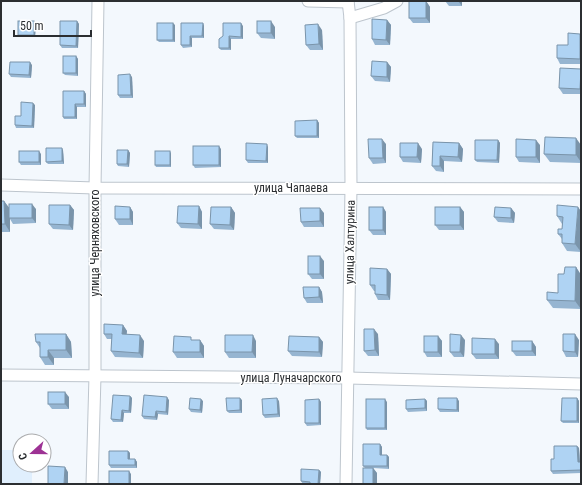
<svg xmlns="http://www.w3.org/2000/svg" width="582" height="485" viewBox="0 0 582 485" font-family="'Roboto Condensed',sans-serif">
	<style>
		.built { fill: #e0effd }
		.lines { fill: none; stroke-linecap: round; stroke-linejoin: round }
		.street-casing { stroke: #bdc5cd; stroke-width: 13 }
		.street { stroke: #fff; stroke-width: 11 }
		.wall { fill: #96b5d1 }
		.shaded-wall { fill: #7a94aa }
		.building { fill: #afd3f3; stroke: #7a94aa }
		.labels { text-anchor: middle; stroke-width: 3; stroke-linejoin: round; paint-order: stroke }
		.street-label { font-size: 12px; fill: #2b2e31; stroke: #fff }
	</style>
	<rect width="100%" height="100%" fill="#f3f8fd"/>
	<path class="built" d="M1,450H20V465H32V484H1Z"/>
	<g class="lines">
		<g class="street-casing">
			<g id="street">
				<path d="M308,1L348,2"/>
				<path d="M350,18L384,8L397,1"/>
				<path d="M1,185L95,188L581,189"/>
				<path d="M1,375L348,378L581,384"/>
				<path d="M92,484L95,376V188L98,1"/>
				<path d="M346,484L351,188L350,18L348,1"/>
			</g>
		</g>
		<use href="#street" class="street"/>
	</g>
	<g class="wall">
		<path d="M426,1L430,7V23H413L409,18Z"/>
		<path d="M445,1H462V6H449Z"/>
		<path d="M387,20L391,25L390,45H375L372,39Z"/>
		<path d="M34,21L36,24L35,37H20L18,35Z"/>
		<path d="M77,21L79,24L78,48H62L60,45Z"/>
		<path d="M203,23L204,26V38H192V47L183,48L181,45Z"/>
		<path d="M175,25V42H159L157,40Z"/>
		<path d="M243,26V39H231V50H221L219,48V39Z"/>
		<path d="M275,27V39L261,38L257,33Z"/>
		<path d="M322,30L323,50H310L306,45Z"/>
		<path d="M580,34L581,35V64H560L557,58L568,45Z"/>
		<path d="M76,56L78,59V76L65,75L63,73Z"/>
		<path d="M387,62L391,67L390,82L375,81L371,76Z"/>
		<path d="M32,65L31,78L11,77L9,74Z"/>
		<path d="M581,70V94H563L559,88Z"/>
		<path d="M132,77L133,98H120L118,95Z"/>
		<path d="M84,91L86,94V107H77V119H64L63,117Z"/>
		<path d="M35,105L34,128H16L15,125L21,116Z"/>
		<path d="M317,120L319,123V138H297L295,136Z"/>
		<path d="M498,140L500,143L499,163L477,162L475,160Z"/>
		<path d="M433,142L459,143L463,149L462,162L444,161V172L436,171L432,166Z"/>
		<path d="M386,144V163L373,164L369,158Z"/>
		<path d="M540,145V163L519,162L516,157Z"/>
		<path d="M581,145V163L550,162L544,154Z"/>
		<path d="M268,147V163H248L246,160Z"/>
		<path d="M221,149V167L195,168L193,165Z"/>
		<path d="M422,149L421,163L403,162L400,157Z"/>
		<path d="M63,150L64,164H48L46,162Z"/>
		<path d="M128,150L130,153L129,167L118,166L117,164Z"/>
		<path d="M170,151L171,154V167H156L155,165Z"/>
		<path d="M41,154V165H21L19,162Z"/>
		<path d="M1,201H4L9,208L36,209V223L13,224L10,219V232H1Z"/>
		<path d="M70,205L74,210L73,230L53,229L49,224Z"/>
		<path d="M557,205L581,252L567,251L562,243V239L558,234L562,229V224L557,216Z"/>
		<path d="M199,206L202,212V229L181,228L177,223Z"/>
		<path d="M130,207L133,212V225H119L115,219Z"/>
		<path d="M231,207L235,213L234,230L214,229L210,224Z"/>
		<path d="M383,207L386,212V235H373L369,230Z"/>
		<path d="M460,207L464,212V230H439L435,225Z"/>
		<path d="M511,208L515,213L514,223L498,222L494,217Z"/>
		<path d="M324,213V227H304L301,222Z"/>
		<path d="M324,261V279H312L308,274Z"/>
		<path d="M576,267L581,275V309L553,308L547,300L558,293L564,274Z"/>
		<path d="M387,269L391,274L390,300H378L375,294V291H374L370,285Z"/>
		<path d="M319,287L322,292L323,303H307L304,298Z"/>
		<path d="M123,325L127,331L126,335L144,341L143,358L115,357L111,351L112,339H107L104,334Z"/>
		<path d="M66,334L71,342L72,358H54V365H45L40,357V348L36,342Z"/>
		<path d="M378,334L379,356H368L364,351Z"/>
		<path d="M438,336L442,341V357H427L424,352Z"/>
		<path d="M319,337L323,342L322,357L292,356L288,351Z"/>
		<path d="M194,340H200L204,346V358H177L173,352Z"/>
		<path d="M465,340L464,357H454L450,352Z"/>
		<path d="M579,340L578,357H566L563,351Z"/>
		<path d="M256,341V358H229L225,352Z"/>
		<path d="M532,341L536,347V356H516L512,351Z"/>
		<path d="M499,344V359H476L472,354Z"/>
		<path d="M130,396L132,398L131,413H124L123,422H113L111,419Z"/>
		<path d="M69,397V409H52L48,404Z"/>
		<path d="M577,398L579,401V423H563L561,421Z"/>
		<path d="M319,399L321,402V425L307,426L305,423Z"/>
		<path d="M425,399L427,401V411L408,412L406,409Z"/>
		<path d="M169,400L168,415L158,414L157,420L144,419L142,416Z"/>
		<path d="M242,400V413H229L227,411Z"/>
		<path d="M203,401L202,413L191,412L189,409Z"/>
		<path d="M279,401L280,417L265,418L263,415Z"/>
		<path d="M459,401V412H440L438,409Z"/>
		<path d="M387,402V430H367L366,428Z"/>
		<path d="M380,444L382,447V455H387L389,457V469L373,468L377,473L365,468L363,466Z"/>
		<path d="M577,446L579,448L580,462H581V473L553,474L551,471L554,459Z"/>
		<path d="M128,451L130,453V459H135L137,462V468H111L109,465Z"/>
		<path d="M319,470L321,472L320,484H303L301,481Z"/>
	</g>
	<g class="shaded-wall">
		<path d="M426,1L430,7V23L426,18Z"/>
		<path d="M458,1H462V6Z"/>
		<path d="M387,20L391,25L390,45L386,40Z"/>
		<path d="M34,21L36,24L35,37L34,35Z"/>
		<path d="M77,21L79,24L78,48L76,46Z"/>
		<path d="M271,21L275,27V39L271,33Z"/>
		<path d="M173,23L175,25V42L173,40Z"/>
		<path d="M203,23L204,26V38L202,36Z"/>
		<path d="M241,23L243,26V39L241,37Z"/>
		<path d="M318,24L322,30L323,50L319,44Z"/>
		<path d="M580,34L581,35V60L580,59Z"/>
		<path d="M190,36L192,38V47L190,45Z"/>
		<path d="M229,36L231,39V50L229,48Z"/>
		<path d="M76,56L78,59V76L76,73Z"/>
		<path d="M30,62L32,65L31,78L29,75Z"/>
		<path d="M387,62L391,67L390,82L387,77Z"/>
		<path d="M581,69V91L580,89Z"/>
		<path d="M130,74L132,77L133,98L131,95Z"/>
		<path d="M84,91L86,94V107L84,104Z"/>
		<path d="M33,103L35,105L34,128L32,126Z"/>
		<path d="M75,104L77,107V119L75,117Z"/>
		<path d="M317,120L319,123V138L317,136Z"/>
		<path d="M576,138L581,145V162L576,155Z"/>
		<path d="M382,139L386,144V163L383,158Z"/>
		<path d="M498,140L500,143L499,163L497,160Z"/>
		<path d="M536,140L540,145V163L536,157Z"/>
		<path d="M418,143L422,149L421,163L417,157Z"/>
		<path d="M459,143L463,149L462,162L458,157Z"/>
		<path d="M267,144L268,147V163L266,161Z"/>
		<path d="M219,146L221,149V167L219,165Z"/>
		<path d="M62,148L63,150L64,164L62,161Z"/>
		<path d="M128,150L130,153L129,167L127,164Z"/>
		<path d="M39,151L41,154V165L39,162Z"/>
		<path d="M170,151L171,154V167L170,165Z"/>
		<path d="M440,156L444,161V172L440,166Z"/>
		<path d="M4,201L10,209V232L5,224Z"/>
		<path d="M32,204L36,209V223L32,218Z"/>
		<path d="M70,205L74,210L73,230L69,225Z"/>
		<path d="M199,206L202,212V229L198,224Z"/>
		<path d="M130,207L133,212V225L130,219Z"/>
		<path d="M231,207L235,213L234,230L230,225Z"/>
		<path d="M383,207L386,212V235L383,230Z"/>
		<path d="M460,207L464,212V230L460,225Z"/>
		<path d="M578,207L581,211V252L575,244Z"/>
		<path d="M320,208L324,213V227L320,221Z"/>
		<path d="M511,208L515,213L514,223L511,218Z"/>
		<path d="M320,256L324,261V279L320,274Z"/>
		<path d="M576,267L581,275V309L575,301Z"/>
		<path d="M387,269L391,274L390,300L387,295Z"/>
		<path d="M319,287L322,292L323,303L319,297Z"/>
		<path d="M123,325L127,331L126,340L122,334Z"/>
		<path d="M374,329L378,334L379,356L375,350Z"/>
		<path d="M66,334L71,342L72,358L66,350Z"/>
		<path d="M575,334L579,340L578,357L575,352Z"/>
		<path d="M140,335L144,341L143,358L139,353Z"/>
		<path d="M253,335L256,341V358L252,352Z"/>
		<path d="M461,335L465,340L464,357L460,352Z"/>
		<path d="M438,336L442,341V357L438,352Z"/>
		<path d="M319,337L323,342L322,357L319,352Z"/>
		<path d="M495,339L499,344V359L495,354Z"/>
		<path d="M200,340L204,346V358L200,352Z"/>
		<path d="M532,341L536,347V356L532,351Z"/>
		<path d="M48,350L54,358V365L48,357Z"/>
		<path d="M65,392L69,397V409L65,404Z"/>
		<path d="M130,396L132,398L131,413L129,411Z"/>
		<path d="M167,397L169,400L168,415L166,412Z"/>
		<path d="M240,398L242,400V413L240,410Z"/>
		<path d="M277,398L279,401L280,417L278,414Z"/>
		<path d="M457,398L459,401V412L457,410Z"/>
		<path d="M577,398L579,401V423L577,421Z"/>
		<path d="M201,399L203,401L202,413L200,410Z"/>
		<path d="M319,399L321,402V425L319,423Z"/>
		<path d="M385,399L387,402V430L385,428Z"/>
		<path d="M425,399L427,401V411L425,408Z"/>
		<path d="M122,410L124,413L123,422L121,420Z"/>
		<path d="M156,411L158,414L157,420L155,417Z"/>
		<path d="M380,444L382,447V457L380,455Z"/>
		<path d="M577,446L579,448L580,465L578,462Z"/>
		<path d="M128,451L130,453V462L128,459Z"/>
		<path d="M387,455L389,457V469L387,466Z"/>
		<path d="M135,459L137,462V468L135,465Z"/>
		<path d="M65,467L68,472V484H64Z"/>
		<path d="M373,468L377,473V484H373Z"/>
		<path d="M319,470L321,472L320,484H318Z"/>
		<path d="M129,471L131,474V484H129Z"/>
	</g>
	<g class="building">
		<rect x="409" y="1" width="17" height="17"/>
		<path d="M372,19L387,20L386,40L372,39Z"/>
		<rect x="18" y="21" width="16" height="14"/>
		<path d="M60,21H77L76,46L60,45Z"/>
		<rect x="257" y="21" width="14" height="12"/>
		<rect x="157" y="23" width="16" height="17"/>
		<path d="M181,23H203L202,36H190V45H181Z"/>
		<path d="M223,23H241V37L229,36V48H219V39L223,36Z"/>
		<path d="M318,24L319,44L306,45L305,25Z"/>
		<path d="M568,33L580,34V59L557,58V45H568Z"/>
		<rect x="63" y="56" width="13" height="17"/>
		<path d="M372,61L387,62V77L371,76Z"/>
		<path d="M10,62H30L29,75L9,74Z"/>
		<path d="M560,68L581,69L580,89L559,88Z"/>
		<path d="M130,74L131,95H118V75Z"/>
		<path d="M63,91H84V104H75V117H63Z"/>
		<path d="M21,102L33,103L32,126L15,125V116H21Z"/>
		<path d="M317,120V136H295V121Z"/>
		<path d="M545,137L576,138V155L544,154Z"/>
		<path d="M368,139H382L383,158H369Z"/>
		<path d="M516,139L536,140V157H516Z"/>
		<path d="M475,140H498L497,160H475Z"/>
		<path d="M433,142L459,143L458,157L440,156V166H432Z"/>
		<path d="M246,143L267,144L266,161L246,160Z"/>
		<path d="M400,143H418L417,157H400Z"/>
		<rect x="193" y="146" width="26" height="19"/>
		<path d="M46,148H62V161L46,162Z"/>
		<path d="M117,150H128L127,164H117Z"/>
		<rect x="19" y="151" width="20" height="11"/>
		<rect x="155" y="151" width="15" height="14"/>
		<path d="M1,201H4L5,224H1Z"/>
		<rect x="9" y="204" width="23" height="14"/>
		<path d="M49,205H70L69,225L49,224Z"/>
		<path d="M557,205L578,207L575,244L562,243V234H558V229H562L563,217L557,216Z"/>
		<path d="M115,206L130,207V219H115Z"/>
		<path d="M178,206H199L198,224L177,223Z"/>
		<path d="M211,207H231L230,225L210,224Z"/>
		<rect x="369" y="207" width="14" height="23"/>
		<rect x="435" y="207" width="25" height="18"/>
		<path d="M495,207L511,208V218L494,217Z"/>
		<path d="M300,208H320V221L301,222Z"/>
		<rect x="308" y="256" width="12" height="18"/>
		<path d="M565,267H576L575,301L547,300V292L558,293V274H564Z"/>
		<path d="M370,268L387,269V295L375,294V285H370Z"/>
		<path d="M303,287H319V297L304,298Z"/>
		<path d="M104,324L123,325L122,334L140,335L139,353L111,351L112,334H104Z"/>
		<path d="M364,329H374L375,350L364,351Z"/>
		<path d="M35,334H66V350H48V357H40V342H36Z"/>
		<path d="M450,334L461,335L460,352H450Z"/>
		<path d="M563,334H575V352L563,351Z"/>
		<path d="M225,335H253L252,352H225Z"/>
		<path d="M174,336L191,337V340H200V352H173Z"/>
		<path d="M289,336L319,337V352L288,351Z"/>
		<rect x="424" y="336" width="14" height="16"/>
		<path d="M472,338L495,339V354H472Z"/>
		<rect x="512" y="341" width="20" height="10"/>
		<rect x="48" y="392" width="17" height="12"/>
		<path d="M113,395L130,396L129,411L122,410L121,420L111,419Z"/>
		<path d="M144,395L167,397L166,412L156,411L155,417L142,416Z"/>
		<path d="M190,398L201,399L200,410L189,409Z"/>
		<path d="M226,398H240V410L227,411Z"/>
		<path d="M277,398L278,414L263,415L262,399Z"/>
		<path d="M438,398H457V410L438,409Z"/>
		<path d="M562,398H577V421H561Z"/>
		<path d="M319,399V423H305V400Z"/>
		<rect x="366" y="399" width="19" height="29"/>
		<path d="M425,399V408L406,409V400Z"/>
		<path d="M363,444H380V455H387V466H363Z"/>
		<path d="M554,446H577L578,462H581V470L551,471V459H554Z"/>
		<path d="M109,451H128V459H135V465H109Z"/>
		<path d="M48,466L65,467L64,484H48Z"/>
		<rect x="363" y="468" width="10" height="16"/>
		<path d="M301,469L319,470L318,484H310V482L301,481Z"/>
		<rect x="109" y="471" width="20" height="13"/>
	</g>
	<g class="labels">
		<g class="street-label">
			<text x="291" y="192">улица Чапаева</text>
			<text transform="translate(350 242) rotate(-89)" y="4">улица Халтурина</text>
			<text transform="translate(95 243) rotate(-90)" y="4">улица Черняховского</text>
			<text x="291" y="382">улица Луначарского</text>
		</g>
	</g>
	<rect width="582" height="485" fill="none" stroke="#2b2e31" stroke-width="4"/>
	<g transform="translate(32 453) rotate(249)"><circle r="19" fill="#ffffff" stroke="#aaabad"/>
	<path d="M0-3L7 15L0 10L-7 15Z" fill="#9d3294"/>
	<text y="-6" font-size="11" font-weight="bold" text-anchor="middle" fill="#2b2e31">С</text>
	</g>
	<path d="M14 30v6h77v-6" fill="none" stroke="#2b2e31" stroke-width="2"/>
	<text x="20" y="30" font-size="12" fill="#2b2e31" stroke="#ffffff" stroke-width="3" paint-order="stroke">50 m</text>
</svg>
